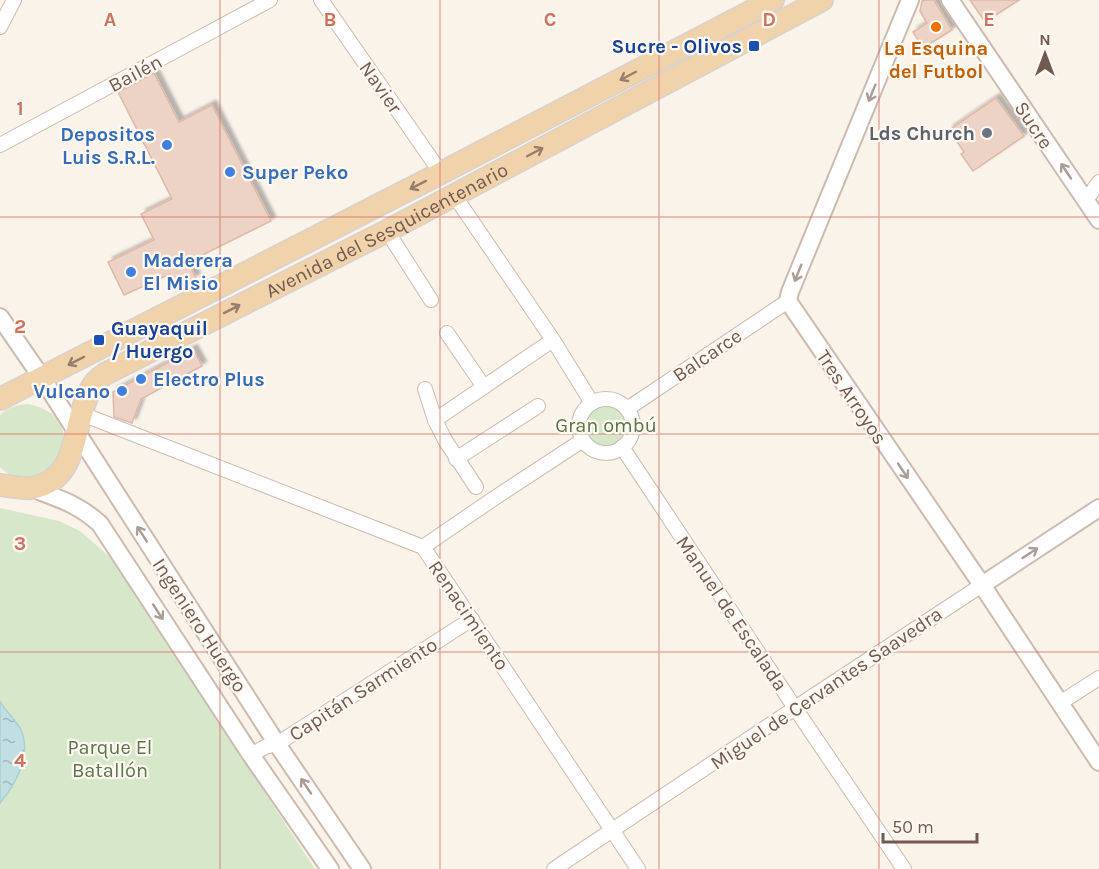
<svg xmlns="http://www.w3.org/2000/svg" width="1099" height="869" viewBox="0 0 1099 869" font-family="Karla,sans-serif">
	<style>
		.green { fill: #d7e7ca }
		.water { fill: url(#water-ripples); stroke: #a8cfd3; stroke-width: 1.5 }
		.building { fill: #edd3c5; stroke: #deb9a7; stroke-width: 1.5; filter: url(#shadow) }
		.lines { fill: none; stroke-linecap: round; stroke-linejoin: round }
		.minor-casing { stroke: #ccbbb1; stroke-width: 16 }
		.tertiary-casing { stroke: #ccbbb1; stroke-width: 20 }
		.primary-casing { stroke: #d8d1ce; stroke-width: 24 }
		.minor { stroke: #fff; stroke-width: 14 }
		.tertiary { stroke: #fff; stroke-width: 16 }
		.primary { stroke: #f1d3ab; stroke-width: 21 }
		.oneway { stroke: #997e6b }
		.oneway2 { stroke: #ab9c96 }
		.grid { fill: none; stroke: #d1715d; stroke-width: 1.5; stroke-opacity: 0.55 }
		.food-dot { fill: #e8710a; stroke: #fdf8f1; stroke-width: 2 }
		.transit-dot { fill: #1a4fb4; stroke: #fdf8f1; stroke-width: 2 }
		.worship-dot { fill: #6b7280; stroke: #fdf8f1; stroke-width: 2 }
		.shop-dot { fill: #3f7fe0; stroke: #fdf8f1; stroke-width: 2 }
		.labels { text-anchor: middle; stroke-width: 4.5; stroke-linejoin: round; paint-order: stroke }
		.transit-label { font-size: 20px; font-weight: bold; fill: #164399; stroke: #fdf8f1; text-anchor: end }
		.food-label { font-size: 20px; font-weight: bold; fill: #c56008; stroke: #fdf8f1 }
		.street-label { font-size: 20px; fill: #735a50; stroke: #fdf8f1 }
		.worship-label { font-size: 20px; font-weight: bold; fill: #5b616d; stroke: #fdf8f1; text-anchor: end }
		.shop-label { font-size: 20px; font-weight: bold; fill: #366cbe; stroke: #fdf8f1; text-anchor: start }
		.park-label { font-size: 20px; fill: #597749; stroke: #fdf8f1 }
		.grid-label { font-size: 20px; text-anchor: middle; font-weight: bold; fill: #d1715d; stroke: #fdf8f1; stroke-width: 4.5; stroke-linejoin: round; paint-order: stroke }
	</style>
	<defs>
		<pattern id="water-ripples" width="26" height="14" patternUnits="userSpaceOnUse" patternTransform="scale(1.5)"><rect width="26" height="14" fill="#c1dfe2"/><path d="M2 4q2-2 4 0t4 0M15 11q2-2 4 0t4 0" fill="none" stroke="#a1b8ba"/></pattern>
		<filter id="shadow"><feDropShadow dx="4.5" dy="-4.5" stdDeviation="1.5" flood-color="#0004"/></filter>
	</defs>
	<rect width="100%" height="100%" fill="#faf3ea"/>
	<g class="green">
		<circle cx="607" cy="425" r="23"/>
		<path d="M28,404C103,419 43,511 0,467V415C8,407 17,405 28,404Z"/>
		<path d="M0,508L59,521L80,531L110,557L315,869H0Z"/>
	</g>
	<path class="water" d="M0,701C5,711 14,718 20,728C33,753 16,784 0,803Z"/>
	<g class="building">
		<path d="M927,0H934L952,30L923,48L913,32L927,23L920,11L922,1Z"/>
		<path d="M970,0H1019L985,22Z"/>
		<path d="M154,73L179,122L212,105L271,221L188,262L196,278L177,287L170,274L124,295L108,262L154,240L141,214L172,199L118,92Z"/>
		<path d="M996,98L1024,136L973,171L961,154L964,152L949,130Z"/>
		<path d="M193,349L202,366L141,399L132,423L114,417L113,392Z"/>
	</g>
	<g class="lines">
		<g class="minor-casing">
			<g id="minor">
				<path d="M321,0L441,173"/>
				<path d="M0,27L14,0"/>
				<path d="M0,145L270,0"/>
				<path d="M454,195L553,340L592,403"/>
				<path d="M1086,200L1099,182"/>
				<path d="M387,231L431,300"/>
				<path d="M447,333L484,387"/>
				<path d="M425,389L435,420"/>
				<circle cx="606" cy="426" r="27"/>
				<path d="M627,409L788,301"/>
				<path d="M82,414L423,547L638,869"/>
				<path d="M622,447L795,708L904,869"/>
				<path d="M456,459L538,406"/>
				<path d="M476,487L445,440L435,420L553,340"/>
				<path d="M423,547L493,499L583,440"/>
				<path d="M1060,703L1099,678"/>
				<path d="M251,755L265,747L277,744L472,619"/>
				<path d="M554,869L795,708L982,585"/>
			</g>
		</g>
		<g class="tertiary-casing">
			<g id="tertiary">
				<path d="M910,0L790,292L788,301L982,585L1099,762"/>
				<path d="M950,0L1099,220"/>
				<path d="M0,317L42,378L277,744L362,869"/>
				<path d="M31,488C59,499 77,503 100,524L251,755L330,869"/>
				<path d="M982,585L1099,508"/>
			</g>
		</g>
		<g class="primary-casing">
			<g id="primary">
				<path d="M0,399L441,173L773,0"/>
				<path id="s1" d="M0,485C10,486 22,489 32,488C82,480 71,421 92,387C95,381 100,378 105,374L387,231L822,0"/>
			</g>
		</g>
		<use href="#minor" class="minor"/>
		<use href="#tertiary" class="tertiary"/>
		<use href="#primary" class="primary"/>
	</g>
	<defs><path id="oneway-shaft" d="M-6 0H5M1.5-3L5.5 0L1.5 3" fill="none" stroke-width="1.6" stroke-linecap="round" stroke-linejoin="round" transform="scale(1.5)"/></defs>
	<g class="oneway">
		<use href="#oneway-shaft" transform="translate(628 76) rotate(152)"/>
		<use href="#oneway-shaft" transform="translate(535 152) rotate(-28)"/>
		<use href="#oneway-shaft" transform="translate(418 185) rotate(153)"/>
		<use href="#oneway-shaft" transform="translate(232 309) rotate(-27)"/>
		<use href="#oneway-shaft" transform="translate(76 361) rotate(153)"/>
	</g>
	<g class="oneway2">
		<use href="#oneway-shaft" transform="translate(872 93) rotate(112)"/>
		<use href="#oneway-shaft" transform="translate(1066 171) rotate(-124)"/>
		<use href="#oneway-shaft" transform="translate(798 273) rotate(112)"/>
		<use href="#oneway-shaft" transform="translate(903 471) rotate(56)"/>
		<use href="#oneway-shaft" transform="translate(142 534) rotate(-123)"/>
		<use href="#oneway-shaft" transform="translate(1030 553) rotate(-33)"/>
		<use href="#oneway-shaft" transform="translate(158 612) rotate(57)"/>
		<use href="#oneway-shaft" transform="translate(306 786) rotate(-124)"/>
	</g>
	<path class="grid" d="M220,0V869M440,0V869M659,0V869M879,0V869M0,217H1099M0,434H1099M0,652H1099"/>
	<circle class="food-dot" cx="936" cy="27" r="6"/>
	<g class="transit-dot">
		<rect x="748" y="40" width="12" height="12" rx="3"/>
		<rect x="93" y="334" width="12" height="12" rx="3"/>
	</g>
	<circle class="worship-dot" cx="987" cy="133" r="6"/>
	<g class="shop-dot">
		<circle cx="167" cy="145" r="6"/>
		<circle cx="230" cy="172" r="6"/>
		<circle cx="131" cy="272" r="6"/>
		<circle cx="141" cy="379" r="6"/>
		<circle cx="122" cy="391" r="6"/>
	</g>
	<g class="labels">
		<g class="transit-label">
			<text x="742" y="53">Sucre - Olivos</text>
			<text x="111" y="335" text-anchor="start">Guayaquil<tspan x="111" dy="23">/ Huergo</tspan></text>
		</g>
		<g class="food-label">
			<text x="936" y="55">La Esquina<tspan x="936" dy="23">del Futbol</tspan></text>
		</g>
		<g class="street-label">
			<text transform="translate(135 73) rotate(-28)" y="7">Bailén</text>
			<text transform="translate(381 87) rotate(55)" y="7">Navier</text>
			<text transform="translate(1034 125) rotate(56)" y="7">Sucre</text>
			<text dy="7" stroke="none"><textPath href="#s1" startOffset="492">Avenida del Sesquicentenario</textPath></text>
			<text transform="translate(707 355) rotate(-34)" y="7">Balcarce</text>
			<text transform="translate(852 397) rotate(56)" y="7">Tres Arroyos</text>
			<text transform="translate(732 613) rotate(56)" y="7">Manuel de Escalada</text>
			<text transform="translate(469 615) rotate(56)" y="7">Renacimiento</text>
			<text transform="translate(200 625) rotate(57)" y="7">Ingeniero Huergo</text>
			<text transform="translate(826 688) rotate(-34)" y="7">Miguel de Cervantes Saavedra</text>
			<text transform="translate(363 689) rotate(-33)" y="7">Capitán Sarmiento</text>
		</g>
		<g class="worship-label">
			<text x="975" y="140">Lds Church</text>
		</g>
		<g class="shop-label">
			<text x="155" y="141" text-anchor="end">Depositos<tspan x="155" dy="23">Luis S.R.L.</tspan></text>
			<text x="242" y="179">Super Peko</text>
			<text x="143" y="267">Maderera<tspan x="143" dy="23">El Misio</tspan></text>
			<text x="153" y="386">Electro Plus</text>
			<text x="110" y="398" text-anchor="end">Vulcano</text>
		</g>
		<g class="park-label">
			<text x="606" y="432">Gran ombú</text>
			<text x="110" y="754">Parque El<tspan x="110" dy="23">Batallón</tspan></text>
		</g>
	</g>
	<g class="grid-label">
		<text x="110" y="26">A</text>
		<text x="330" y="26">B</text>
		<text x="550" y="26">C</text>
		<text x="769" y="26">D</text>
		<text x="989" y="26">E</text>
		<text x="20" y="115">1</text>
		<text x="20" y="333">2</text>
		<text x="20" y="550">3</text>
		<text x="20" y="767">4</text>
	</g>
	<g transform="translate(1045 54)" stroke="#fdf8f1" stroke-width="4.5" paint-order="stroke">
	<path d="M0-4.5L10 22L0 15L-10 22Z" fill="#735a50"/>
	<text y="-9" font-size="16" font-weight="bold" text-anchor="middle" fill="#735a50">N</text>
	</g>
	<path d="M883 833v9h94v-9" fill="none" stroke="#735a50" stroke-width="3"/>
	<text x="892" y="833" font-size="18" fill="#735a50" stroke="#fdf8f1" stroke-width="4.5" paint-order="stroke">50 m</text>
</svg>
